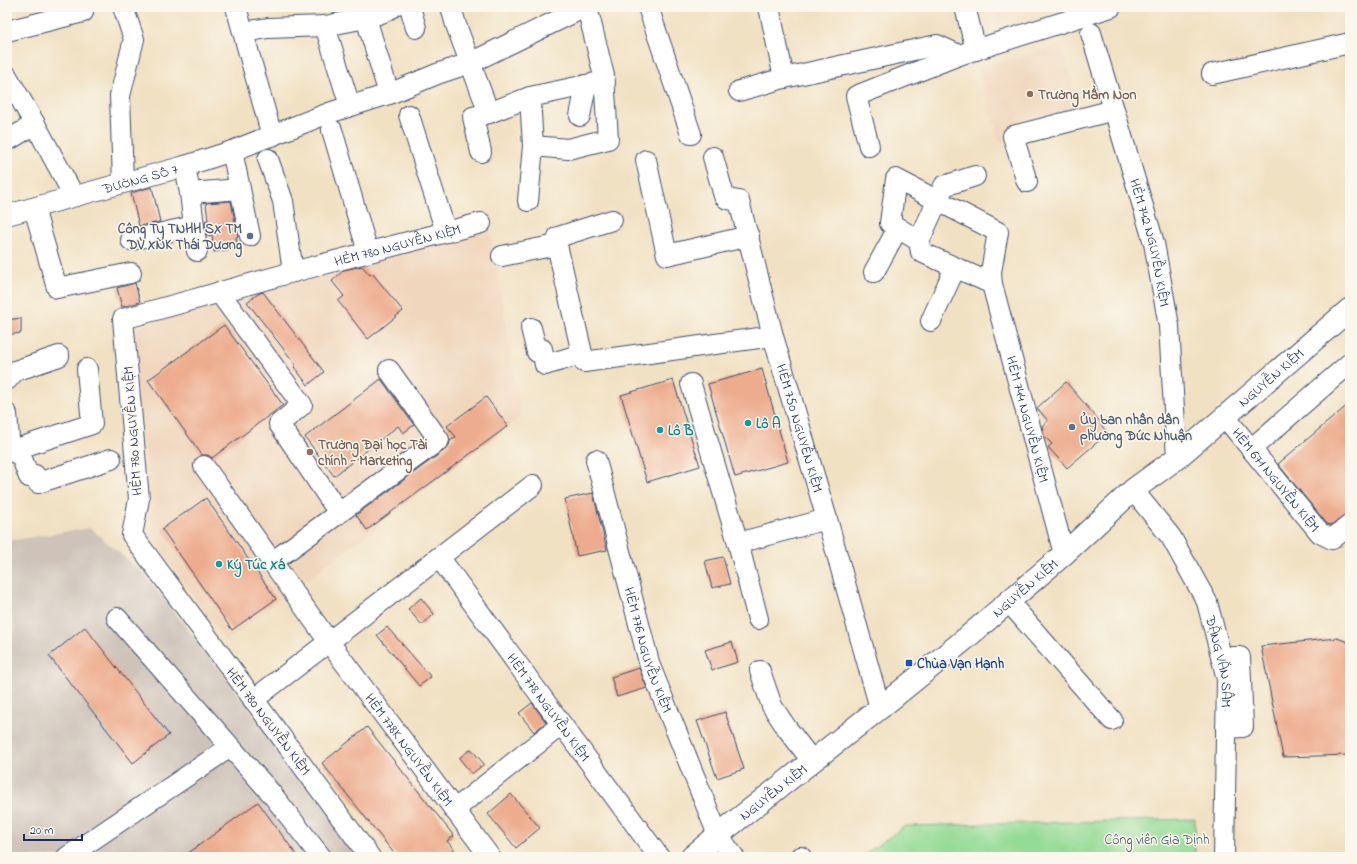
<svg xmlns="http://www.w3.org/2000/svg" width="1357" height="864" viewBox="0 0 1357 864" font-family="'Indie Flower',sans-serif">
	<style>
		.built { fill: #f0d6bc }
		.industrial { fill: #cec2b9 }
		.green { fill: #94db95; stroke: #58857a }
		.building { fill: #edac8d }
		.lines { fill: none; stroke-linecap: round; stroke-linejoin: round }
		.minor-casing { stroke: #3b4a6d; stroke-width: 22 }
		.major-casing { stroke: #3b4a6d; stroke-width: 24 }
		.minor { stroke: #fff; stroke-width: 20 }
		.major { stroke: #fff; stroke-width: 22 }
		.education-dot { fill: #8d6e63; stroke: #fbf7ec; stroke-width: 1.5 }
		.service-dot { fill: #5c6f8a; stroke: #fbf7ec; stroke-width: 1.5 }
		.culture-dot { fill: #0f9aa8; stroke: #fbf7ec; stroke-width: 1.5 }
		.transit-dot { fill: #1a4fb4; stroke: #fbf7ec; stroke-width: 1.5 }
		.labels { text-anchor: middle; stroke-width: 3; stroke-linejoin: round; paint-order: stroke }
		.education-label { font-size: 14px; font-weight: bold; fill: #785e54; stroke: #fbf7ec; text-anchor: start }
		.street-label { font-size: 14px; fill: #1b2f5e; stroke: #fbf7ec }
		.service-label { font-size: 14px; font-weight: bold; fill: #4e5e75; stroke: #fbf7ec; text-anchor: end }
		.culture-label { font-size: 14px; font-weight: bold; fill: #0d838f; stroke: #fbf7ec; text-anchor: start }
		.transit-label { font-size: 14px; font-weight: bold; fill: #164399; stroke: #fbf7ec; text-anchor: start }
		.park-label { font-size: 14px; fill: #395a6c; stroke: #fbf7ec }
	</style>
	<rect width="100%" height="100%" fill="#fbf7ec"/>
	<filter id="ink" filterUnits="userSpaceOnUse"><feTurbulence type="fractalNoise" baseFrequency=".025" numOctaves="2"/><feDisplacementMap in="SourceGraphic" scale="8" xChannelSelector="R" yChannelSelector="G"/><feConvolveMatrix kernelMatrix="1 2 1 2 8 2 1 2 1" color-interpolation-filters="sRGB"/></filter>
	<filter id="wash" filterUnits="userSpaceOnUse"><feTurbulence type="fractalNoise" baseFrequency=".012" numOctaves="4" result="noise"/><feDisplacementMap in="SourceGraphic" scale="16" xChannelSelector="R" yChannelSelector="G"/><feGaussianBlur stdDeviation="0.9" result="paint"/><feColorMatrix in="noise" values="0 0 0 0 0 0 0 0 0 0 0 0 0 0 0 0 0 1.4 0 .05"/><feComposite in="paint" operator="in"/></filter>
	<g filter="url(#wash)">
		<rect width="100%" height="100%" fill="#f1e1c3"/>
		<g class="built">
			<path d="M1061,45L1082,120L1000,143L978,68Z"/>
			<path d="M490,228L521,417L226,641L155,542L133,353L138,328L156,317Z"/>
		</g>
		<path class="industrial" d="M90,528L144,574L367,857H7V636L15,631L7,600V541Z"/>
		<path class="green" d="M1195,819V857H861L905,826Z"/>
		<g id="blocks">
			<g class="building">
				<path d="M152,187L160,222L139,226L131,193Z"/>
				<path d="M231,201L238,237H236L238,248L214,252L212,235L207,236L205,221L208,220L206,203Z"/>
				<path d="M362,266L370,275L372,273L403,311L368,339L338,301L344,296L332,281L344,270Z"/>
				<path d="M135,283L140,302L122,307L117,288Z"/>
				<path d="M263,292L324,372L308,385L294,367L296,365L247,302L258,294Z"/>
				<path d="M21,318V333L7,335V320Z"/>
				<path d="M224,325L283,405L212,458L208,455H202L148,380Z"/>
				<path d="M762,369L788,462L735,477L708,384Z"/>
				<path d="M381,379L414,425L403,433L398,426L334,476L305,437Z"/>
				<path d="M673,380L700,466L647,482L621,395Z"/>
				<path d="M1066,382L1102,424L1101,425L1108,433L1067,468L1048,447L1052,444L1044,436L1042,426L1048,421L1037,408Z"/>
				<path d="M486,397L508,426L367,530L356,515L446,449L449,445L450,441L456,437L447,426Z"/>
				<path d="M1350,403V513L1343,516L1331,525L1327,524L1278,464Z"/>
				<path d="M593,493L607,550L577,556L565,499Z"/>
				<path d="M206,498L276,599L232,630L162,529Z"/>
				<path d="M723,557L730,584L712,588L705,561Z"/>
				<path d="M421,598L434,614L422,625L408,609Z"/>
				<path d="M85,627L169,735L133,763L49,656Z"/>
				<path d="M387,627L431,677L419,686L377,635Z"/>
				<path d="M1337,638L1350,643V755L1283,757L1261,646Z"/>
				<path d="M732,642L738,662L712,670L705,650Z"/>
				<path d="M639,668L647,688L617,697L611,677Z"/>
				<path d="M532,703L546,722L534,732L519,713Z"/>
				<path d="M725,712L744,769L717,778L697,721Z"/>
				<path d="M367,727L454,836L447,841L460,857H397L322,763Z"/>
				<path d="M471,749L484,764L472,774L459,758Z"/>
				<path d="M511,794L540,828L516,848L488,814Z"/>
				<path d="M258,802L298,857H183Z"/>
			</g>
		</g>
	</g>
	<g filter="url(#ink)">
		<use href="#blocks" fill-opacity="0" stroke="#3b4a6d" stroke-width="1"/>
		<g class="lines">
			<g class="minor-casing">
				<g id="minor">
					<path d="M123,7L134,39L120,96L123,182"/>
					<path d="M236,7L272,136"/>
					<path d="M410,7L416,28"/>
					<path d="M451,7L456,25L489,113L530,97"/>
					<path d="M648,7L691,134"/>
					<path d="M769,7L784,78"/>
					<path d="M965,7L976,50"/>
					<path d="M366,18L384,12L393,7"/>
					<path d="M7,31L83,12"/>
					<path d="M243,32L268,28L325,26"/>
					<path id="s1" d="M1091,33L1154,243L1169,326L1177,458"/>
					<path d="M1212,74L1350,43"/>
					<path d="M7,76L35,124L74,196"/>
					<path d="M739,91L784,78L937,45L959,55L1111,7"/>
					<path d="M350,106L325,26L366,18L389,94"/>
					<path d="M409,115L446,232"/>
					<path d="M580,116L586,85"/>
					<path d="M332,130L368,252"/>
					<path d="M7,141L35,124"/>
					<path d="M533,146L530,97L605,81"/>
					<path d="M869,146L856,96L959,55"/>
					<path d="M232,151L250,236"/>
					<path d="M481,152L473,117L489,113"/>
					<path id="s2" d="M713,157L724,196L727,199L739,201L773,336L827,519L880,708"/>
					<path d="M268,159L283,201L293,272"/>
					<path d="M646,160L667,255L749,236"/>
					<path d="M185,166L190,193L197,251"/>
					<path d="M1027,182L1013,136L1114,110"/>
					<path d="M190,193L240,189"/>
					<path d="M528,201L533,146L568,149L608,139L604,76L587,7"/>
					<path d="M34,208L57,288L131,273"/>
					<path id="s3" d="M7,215L185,166L232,151L329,113L389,94L437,74L470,63L585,7"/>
					<path d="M131,240L194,226"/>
					<path d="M919,241L944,186L975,176"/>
					<path d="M557,245L558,237L612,220"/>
					<path d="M502,256L557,245L584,362L773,336"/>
					<path d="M874,272L898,228"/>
					<path id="s4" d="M992,284L921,252L919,241L890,223L896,179L998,232L991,272L992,284L1064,554"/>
					<path d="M219,292L302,405L279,424L339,513L439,440L389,370"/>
					<path d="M931,321L955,268"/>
					<path d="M531,328L537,352L542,349L545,365L582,354"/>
					<path d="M7,380L15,371L59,356"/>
					<path d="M691,384L738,543L758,619"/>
					<path d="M7,414L10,450L21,456L29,477L35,475L38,483L111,459"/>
					<path id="s5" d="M1225,417L1320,533L1332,539L1350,525"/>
					<path d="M1251,449L1350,363"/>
					<path d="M7,452L92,424L87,369"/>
					<path id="s6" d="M596,460L650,666L718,835L734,857"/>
					<path id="s7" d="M204,466L329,642L490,857"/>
					<path id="s8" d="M1133,490L1171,537L1207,602L1227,679L1224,857"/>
					<path d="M738,543L827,519"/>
					<path id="s9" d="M439,557L659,857"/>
					<path d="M272,562L339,513"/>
					<path d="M1008,601L1112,720"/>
					<path d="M117,618L271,793L321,857"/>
					<path d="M1221,657H1240L1243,727L1226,728"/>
					<path d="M760,671L772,706L786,727L812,761"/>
					<path d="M253,700L533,485"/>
					<path d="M454,810L561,725"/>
					<path d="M67,857L230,747"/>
					<path id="s10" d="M370,857L132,535L139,499L123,319L293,272L481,223"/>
					<path d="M800,857H801"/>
				</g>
			</g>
			<g class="major-casing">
				<g id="major">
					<path id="s11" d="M692,857L718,835L880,708L964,640L1064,554L1133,490L1177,458L1350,309"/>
				</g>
			</g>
			<use href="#minor" class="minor"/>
			<use href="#major" class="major"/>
		</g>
	</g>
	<g class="education-dot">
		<circle cx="1030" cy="94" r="4"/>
		<circle cx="310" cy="452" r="4"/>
	</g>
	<g class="service-dot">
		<circle cx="250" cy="236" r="4"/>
		<circle cx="1072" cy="427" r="4"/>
	</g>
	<g class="culture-dot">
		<circle cx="748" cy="423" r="4"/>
		<circle cx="660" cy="430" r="4"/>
		<circle cx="219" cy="564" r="4"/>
	</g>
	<rect class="transit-dot" x="905" y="659" width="8" height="8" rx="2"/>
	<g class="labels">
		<g class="education-label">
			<text x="1038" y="99">Trường Mầm Non</text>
			<text x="318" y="449">Trường Đại học Tài<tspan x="318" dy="16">chính - Marketing</tspan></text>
		</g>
		<g class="street-label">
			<text dy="5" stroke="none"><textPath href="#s3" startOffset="138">ĐƯỜNG SỐ 7</textPath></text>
			<text dy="5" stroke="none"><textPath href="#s1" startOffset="218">HẺM 742 NGUYỄN KIỆM</textPath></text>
			<text dy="5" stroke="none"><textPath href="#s10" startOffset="902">HẺM 780 NGUYỄN KIỆM</textPath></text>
			<text dy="5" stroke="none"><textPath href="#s11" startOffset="752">NGUYỄN KIỆM</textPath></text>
			<text dy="5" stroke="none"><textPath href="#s4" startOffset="475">HẺM 744 NGUYỄN KIỆM</textPath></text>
			<text dy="5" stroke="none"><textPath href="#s2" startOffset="292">HẺM 750 NGUYỄN KIỆM</textPath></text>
			<text transform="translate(132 431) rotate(-94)" y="5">HẺM 780 NGUYỄN KIỆM</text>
			<text dy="5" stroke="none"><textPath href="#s5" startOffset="81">HẺM 671 NGUYỄN KIỆM</textPath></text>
			<text dy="5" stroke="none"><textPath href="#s11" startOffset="428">NGUYỄN KIỆM</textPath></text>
			<text dy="5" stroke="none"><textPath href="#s6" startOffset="197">HẺM 776 NGUYỄN KIỆM</textPath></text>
			<text dy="5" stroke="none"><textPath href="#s8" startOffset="196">ĐẶNG VĂN SÂM</textPath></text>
			<text dy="5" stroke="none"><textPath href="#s9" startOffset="186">HẺM 778 NGUYỄN KIỆM</textPath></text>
			<text transform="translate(269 721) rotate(53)" y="5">HẺM 780 NGUYỄN KIỆM</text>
			<text dy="5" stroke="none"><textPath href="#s7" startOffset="350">HẺM 778K NGUYỄN KIỆM</textPath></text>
			<text dy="5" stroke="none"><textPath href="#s11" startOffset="104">NGUYỄN KIỆM</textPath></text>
		</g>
		<g class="service-label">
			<text x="242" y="233">Công Ty TNHH SX TM<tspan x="242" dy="16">DV XNK Thái Dương</tspan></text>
			<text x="1080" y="424" text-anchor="start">Ủy ban nhân dân<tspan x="1080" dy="16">phường Đức Nhuận</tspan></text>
		</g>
		<g class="culture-label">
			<text x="756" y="428">Lô A</text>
			<text x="668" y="435">Lô B</text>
			<text x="227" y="569">Ký Túc Xá</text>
		</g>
		<g class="transit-label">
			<text x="917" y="668">Chùa Vạn Hạnh</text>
		</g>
		<g class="park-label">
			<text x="1157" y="844">Công viên Gia Định</text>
		</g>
	</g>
	<rect width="1357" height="864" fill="none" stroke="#fbf7ec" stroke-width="24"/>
	<path d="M24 834v6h58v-6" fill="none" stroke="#1b2f5e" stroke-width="2"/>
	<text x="30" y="834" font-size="12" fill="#1b2f5e" stroke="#fbf7ec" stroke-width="3" paint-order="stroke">20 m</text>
</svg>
